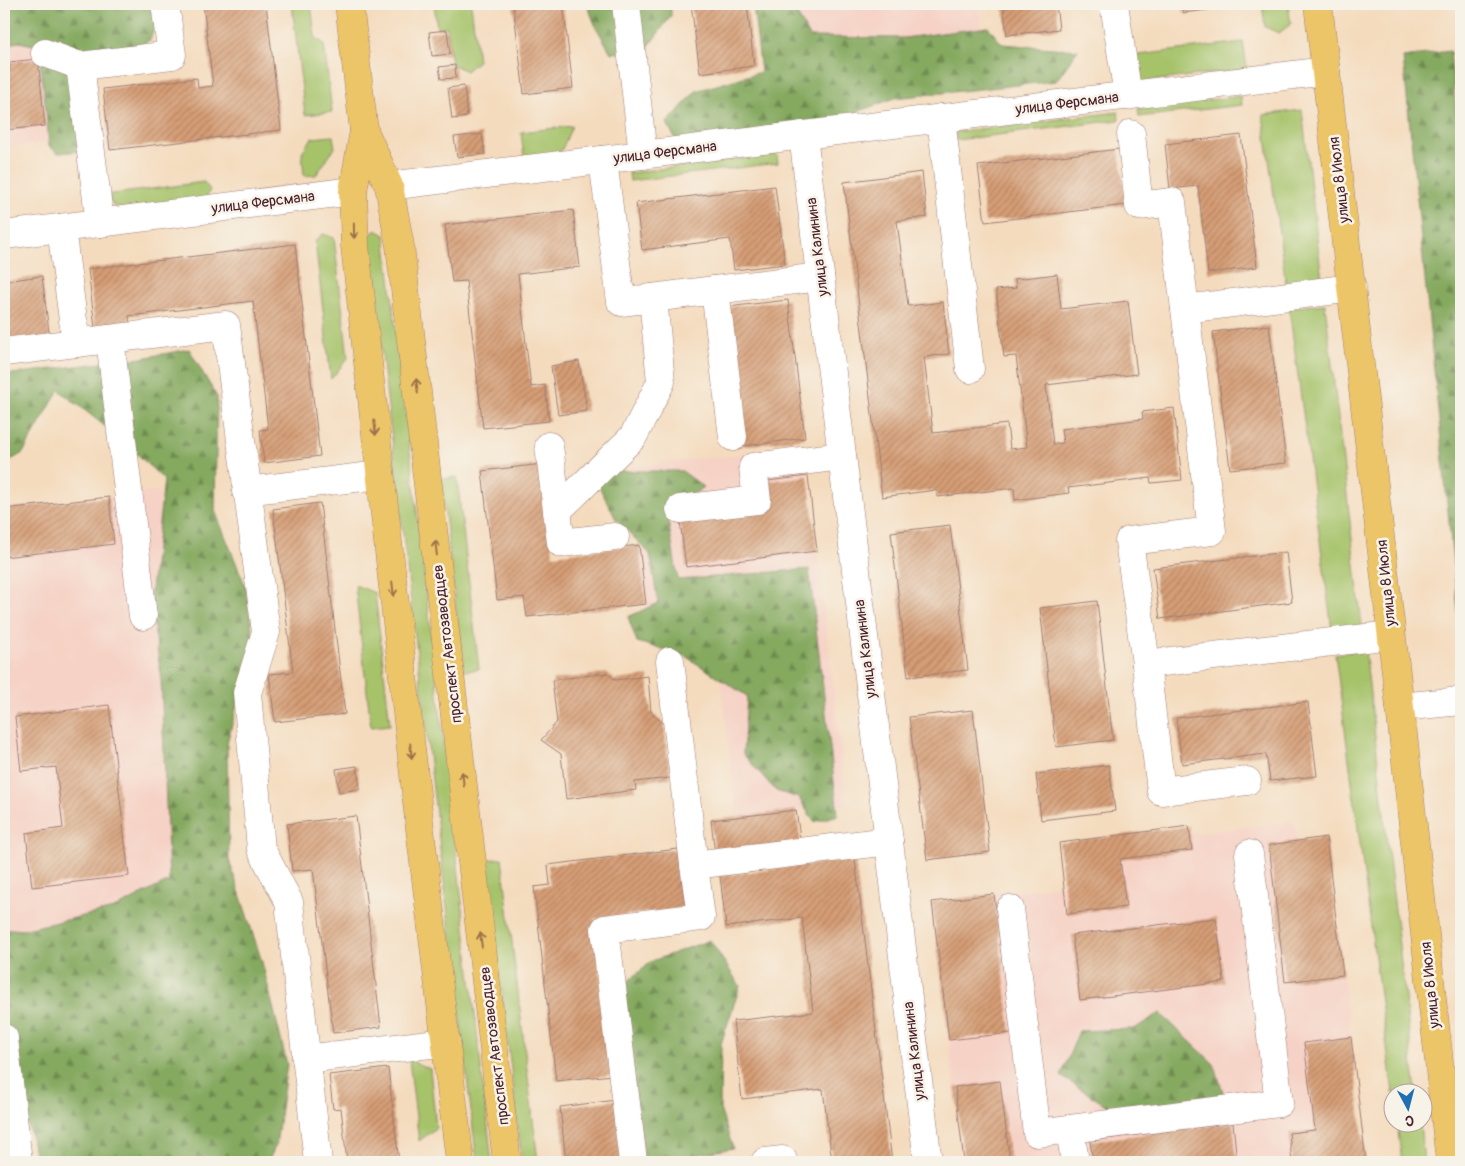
<svg xmlns="http://www.w3.org/2000/svg" width="1465" height="1166" viewBox="0 0 1465 1166" font-family="Pangolin,sans-serif">
	<style>
		.built { fill: #f6d1c5 }
		.green { fill: #a6c36b; stroke: #78714b }
		.forest { fill: url(#forest-firs); stroke: #676445 }
		.building { fill: url(#building-hatch) }
		.lines { fill: none; stroke-linecap: round; stroke-linejoin: round }
		.minor-casing { stroke: #9f7d74; stroke-width: 29 }
		.major-casing { stroke: #9f7d74; stroke-width: 29 }
		.minor { stroke: #fff; stroke-width: 28 }
		.major { stroke: #edc569; stroke-width: 28 }
		.oneway { stroke: #9c724a }
		.labels { text-anchor: middle; stroke-width: 5; stroke-linejoin: round; paint-order: stroke }
		.street-label { font-size: 15px; fill: #4a1f2b; stroke: #f7f3e8 }
	</style>
	<defs>
		<pattern id="forest-firs" width="22" height="20" patternUnits="userSpaceOnUse" patternTransform="scale(1.25)"><rect width="22" height="20" fill="#84a95f"/><path d="M5 1l3.5 6h-7zM16 11l3.5 6h-7z" fill="#6e894f"/></pattern>
		<pattern id="building-hatch" width="6" height="6" patternUnits="userSpaceOnUse" patternTransform="scale(1.25)"><rect width="6" height="6" fill="#d69e76"/><path d="M-1 1l2-2M0 6l6-6M5 7l2-2" fill="none" stroke="#b08061"/></pattern>
	</defs>
	<rect width="100%" height="100%" fill="#f7f3e8"/>
	<filter id="ink" filterUnits="userSpaceOnUse"><feTurbulence type="fractalNoise" baseFrequency=".02" numOctaves="2"/><feDisplacementMap in="SourceGraphic" scale="10" xChannelSelector="R" yChannelSelector="G"/><feConvolveMatrix kernelMatrix="1 2 1 2 8 2 1 2 1" color-interpolation-filters="sRGB"/></filter>
	<filter id="wash" filterUnits="userSpaceOnUse"><feTurbulence type="fractalNoise" baseFrequency=".0096" numOctaves="4" result="noise"/><feDisplacementMap in="SourceGraphic" scale="20" xChannelSelector="R" yChannelSelector="G"/><feGaussianBlur stdDeviation="1.12" result="paint"/><feColorMatrix in="noise" values="0 0 0 0 0 0 0 0 0 0 0 0 0 0 0 0 0 1.4 0 .05"/><feComposite in="paint" operator="in"/></filter>
	<g filter="url(#wash)">
		<rect width="100%" height="100%" fill="#f4dbbe"/>
		<g class="built">
			<path d="M4,4H46L64,141L4,148Z"/>
			<path d="M765,4H978L982,39L772,65Z"/>
			<path d="M805,447L847,804L737,817L714,621L649,628L630,467Z"/>
			<path d="M158,491L222,1039L4,954V509Z"/>
			<path d="M1295,821L1297,841L1326,837L1366,1162H964L932,902L1064,885L1059,843L1189,826L1191,834Z"/>
		</g>
		<g class="green">
			<path d="M292,4H311L315,37L324,44L332,112L305,115Z"/>
			<path d="M434,4H471L478,61L466,71L452,64L447,27L437,28Z"/>
			<path d="M1262,4H1288L1291,24L1279,33L1265,27Z"/>
			<path d="M1243,42L1247,69L1135,83L1131,56Z"/>
			<path d="M1241,96L1242,105L1139,117L1138,109Z"/>
			<path d="M1302,110L1322,280L1286,284L1263,115Z"/>
			<path d="M1118,112L1119,120L956,140L955,132Z"/>
			<path d="M572,126L560,154L524,158L521,132Z"/>
			<path d="M333,136L335,148L316,175L304,176L302,152L312,138Z"/>
			<path d="M777,154L778,163L630,181L629,173Z"/>
			<path d="M204,182L210,190L206,198L117,210L106,195Z"/>
			<path d="M376,230L385,235L492,1162H477L368,236Z"/>
			<path d="M323,234L334,238L348,358L331,379L315,241Z"/>
			<path d="M1325,304L1362,626L1332,630L1289,308Z"/>
			<path d="M457,477L479,669L463,671L441,479Z"/>
			<path d="M355,585L375,593L390,725L371,727Z"/>
			<path d="M1365,650L1416,1093H1393L1335,654Z"/>
			<path d="M502,858L538,1162H522L486,860Z"/>
			<path d="M409,1060L430,1069L436,1128L419,1141Z"/>
			<path d="M1397,1124H1420L1424,1162H1402Z"/>
		</g>
		<g class="forest">
			<path d="M4,4H156L157,22L150,40L123,53L91,59L83,151L58,153L49,146L46,110L38,46L19,42L4,45Z"/>
			<path d="M587,4H671V16L645,51L611,53L596,27Z"/>
			<path d="M753,4H791L810,37L904,38L988,27L1002,44L1078,50L1056,81L895,98L821,125L685,158L667,123L696,91L761,72Z"/>
			<path d="M1450,51L1461,161V643L1403,57Z"/>
			<path d="M189,349L217,397L215,511L245,585L254,641L227,743L229,860L262,962L287,1064L276,1145L268,1162H35L31,1136L4,1047V928L22,930L114,909L169,881L161,676L150,599L164,480L125,442L59,390L23,453L4,464V375L142,358Z"/>
			<path d="M591,471H682L704,487L667,514L678,580L809,569L838,815L814,822L799,798L776,791L743,754L747,696L685,656L637,642L628,617L658,603L650,554L616,519Z"/>
			<path d="M710,940L740,986L721,1044L720,1109L733,1148L659,1162H645L620,988L652,961Z"/>
			<path d="M1160,1013L1214,1064L1225,1098L1116,1112L1061,1076L1079,1031L1134,1029Z"/>
		</g>
		<g id="blocks">
			<g class="building">
				<path d="M203,4H266L281,130L110,150L103,89L197,78L198,88L213,86Z"/>
				<path d="M513,4H563L573,88L524,94Z"/>
				<path d="M691,4H747L754,66L700,73Z"/>
				<path d="M1003,4H1056L1059,29L1007,35Z"/>
				<path d="M1182,4H1233V7L1183,13Z"/>
				<path d="M447,30L450,54L432,56L429,32Z"/>
				<path d="M38,59L45,126L4,130V72H10L9,62Z"/>
				<path d="M455,65L456,78L441,79L439,67Z"/>
				<path d="M464,86L467,117L452,119L448,88Z"/>
				<path d="M482,134L485,154L457,157L454,137Z"/>
				<path d="M1241,135L1257,267L1208,273L1198,186L1170,189L1165,144Z"/>
				<path d="M1119,149L1126,205L985,222L978,166Z"/>
				<path d="M922,172L927,217L897,221L908,306L943,302L949,354L924,357L933,433L1007,424L1010,449L1027,447L1016,356L1004,357L996,290L1016,288L1015,279L1057,274L1061,309L1128,301L1137,374L1046,385L1053,444L1063,443L1061,429L1143,419L1142,412L1174,408L1182,480L1151,483L1150,478L1068,488L1069,493L1015,500L1014,488L937,497L936,490L882,497L844,182Z"/>
				<path d="M775,186L785,264L734,270L730,239L642,250L636,203Z"/>
				<path d="M573,210L580,267L518,274L531,387L545,385L549,421L483,428L466,281L452,282L445,225Z"/>
				<path d="M295,244L320,456L264,463L260,430L268,429L253,301L129,316L130,324L95,328L88,269Z"/>
				<path d="M42,276L50,340L4,346V281Z"/>
				<path d="M788,300L805,438L744,446L727,307Z"/>
				<path d="M1269,325L1286,463L1230,469L1213,332Z"/>
				<path d="M579,361L587,411L558,415L551,366Z"/>
				<path d="M543,464L553,555L639,545L646,604L527,617L524,597L497,600L482,471Z"/>
				<path d="M808,476L817,551L686,567L680,521L761,482Z"/>
				<path d="M109,497L114,544L4,557V509Z"/>
				<path d="M320,503L345,714L275,722L269,674L293,672L273,509Z"/>
				<path d="M950,525L968,670L908,677L891,532Z"/>
				<path d="M1286,552L1292,602L1160,619L1153,568Z"/>
				<path d="M1097,601L1113,740L1056,747L1040,608Z"/>
				<path d="M607,673L615,680L648,676L651,712L664,724L670,778L635,782L636,790L566,799L561,754L541,740L557,722L552,680Z"/>
				<path d="M1308,702L1317,776L1270,781L1266,754L1182,764L1176,718Z"/>
				<path d="M109,705L129,876L32,887L26,833L63,828L56,767L21,771L15,717Z"/>
				<path d="M973,710L990,852L927,860L909,717Z"/>
				<path d="M1109,765L1115,811L1041,820L1036,774Z"/>
				<path d="M357,766L360,789L339,792L336,769Z"/>
				<path d="M796,810L801,844L715,854L711,820Z"/>
				<path d="M356,816L381,1027L333,1033L313,869L292,871L287,824Z"/>
				<path d="M1189,826L1192,850L1120,859L1126,907L1067,914L1059,843Z"/>
				<path d="M1326,837L1343,975L1285,982L1269,845Z"/>
				<path d="M678,849L685,908L594,919L612,1075L556,1081L534,887L550,885L548,865Z"/>
				<path d="M855,859L892,1162H832L823,1089L742,1099L733,1021L813,1012L802,918L726,927L720,876Z"/>
				<path d="M994,894L1011,1033L949,1040L932,902Z"/>
				<path d="M1216,918L1224,982L1080,1000L1072,935Z"/>
				<path d="M1351,1037L1366,1162H1292L1289,1133L1315,1130L1304,1043Z"/>
				<path d="M388,1068L399,1162H347L341,1108L333,1109L329,1075Z"/>
				<path d="M1000,1081L1010,1162H964L955,1087Z"/>
				<path d="M616,1100L623,1162H566L560,1107Z"/>
				<path d="M1233,1123L1237,1162H1093L1090,1141Z"/>
			</g>
		</g>
	</g>
	<g filter="url(#ink)">
		<use href="#blocks" fill-opacity="0" stroke="#9f7d74" stroke-width="1"/>
		<g class="lines">
			<g class="minor-casing">
				<g id="minor">
					<path d="M626,4L643,155"/>
					<path d="M1114,4L1128,96"/>
					<path d="M45,53L80,66"/>
					<path d="M941,118L970,369"/>
					<path d="M1131,134L1139,206L1172,202L1185,309L1352,288"/>
					<path d="M803,135L928,1162"/>
					<path d="M603,160L621,302L715,290L733,437"/>
					<path d="M389,186L1326,71"/>
					<path d="M100,223L80,66L172,55L165,4"/>
					<path d="M61,228L76,343L226,325L266,632L247,693L261,849L289,902L318,1162"/>
					<path d="M4,235L353,191"/>
					<path d="M715,290L820,277"/>
					<path d="M1185,309L1212,531L1129,541L1146,664L1391,635"/>
					<path d="M110,339L143,616"/>
					<path d="M4,352L76,343"/>
					<path d="M549,446L561,543L615,537"/>
					<path d="M246,491L380,475"/>
					<path d="M680,509L757,500L753,467L842,456"/>
					<path d="M557,511L633,437L661,382L653,298"/>
					<path d="M670,661L694,865"/>
					<path d="M1146,664L1161,791L1247,781"/>
					<path d="M1400,707L1461,701"/>
					<path d="M1010,909L1037,1133L1070,1129L1075,1162"/>
					<path d="M4,1038L18,1162"/>
					<path d="M306,1059L446,1042"/>
					<path d="M1070,1129L1279,1103L1249,854"/>
					<path d="M633,1162L605,929L701,917L694,865L889,841"/>
					<path d="M765,1162L783,1160"/>
				</g>
			</g>
			<g class="major-casing">
				<g id="major">
					<path d="M349,4L364,131L353,191L355,246L420,829L460,1162"/>
					<path d="M1318,4L1400,707L1450,1162"/>
					<path d="M364,131L389,186L400,246L507,1162"/>
				</g>
			</g>
			<use href="#minor" class="minor"/>
			<use href="#major" class="major"/>
		</g>
		<defs><path id="oneway-shaft" d="M-6 0H5M1.5-3L5.5 0L1.5 3" fill="none" stroke-width="1.6" stroke-linecap="round" stroke-linejoin="round" transform="scale(1.25)"/></defs>
		<g class="oneway">
			<use href="#oneway-shaft" transform="translate(354 231) rotate(89)"/>
			<use href="#oneway-shaft" transform="translate(417 386) rotate(-97)"/>
			<use href="#oneway-shaft" transform="translate(375 428) rotate(84)"/>
			<use href="#oneway-shaft" transform="translate(436 548) rotate(-97)"/>
			<use href="#oneway-shaft" transform="translate(393 589) rotate(84)"/>
			<use href="#oneway-shaft" transform="translate(411 751) rotate(84)"/>
			<use href="#oneway-shaft" transform="translate(463 779) rotate(-97)"/>
			<use href="#oneway-shaft" transform="translate(481 940) rotate(-97)"/>
		</g>
	</g>
	<g class="labels">
		<g class="street-label">
			<text transform="translate(1067 103) rotate(-7)" y="5">улица Ферсмана</text>
			<text transform="translate(665 152) rotate(-7)" y="5">улица Ферсмана</text>
			<text transform="translate(1339 180) rotate(-97)" y="5">улица 8 Июля</text>
			<text transform="translate(263 202) rotate(-7)" y="5">улица Ферсмана</text>
			<text transform="translate(817 247) rotate(-97)" y="5">улица Калинина</text>
			<text transform="translate(1386 583) rotate(-96)" y="5">улица 8 Июля</text>
			<text transform="translate(447 644) rotate(-97)" y="5">проспект Автозаводцев</text>
			<text transform="translate(865 649) rotate(-97)" y="5">улица Калинина</text>
			<text transform="translate(1430 985) rotate(-96)" y="5">улица 8 Июля</text>
			<text transform="translate(494 1046) rotate(-97)" y="5">проспект Автозаводцев</text>
			<text transform="translate(914 1051) rotate(-97)" y="5">улица Калинина</text>
		</g>
	</g>
	<rect width="1465" height="1166" fill="none" stroke="#f7f3e8" stroke-width="20"/>
	<g transform="translate(1408 1108) rotate(173)"><circle r="24" fill="#f7f3e8" stroke="#b29e9c"/>
	<path d="M0-4L9 19L0 12L-9 19Z" fill="#1f6fb2"/>
	<text y="-8" font-size="14" font-weight="bold" text-anchor="middle" fill="#4a1f2b">С</text>
	</g>
</svg>
